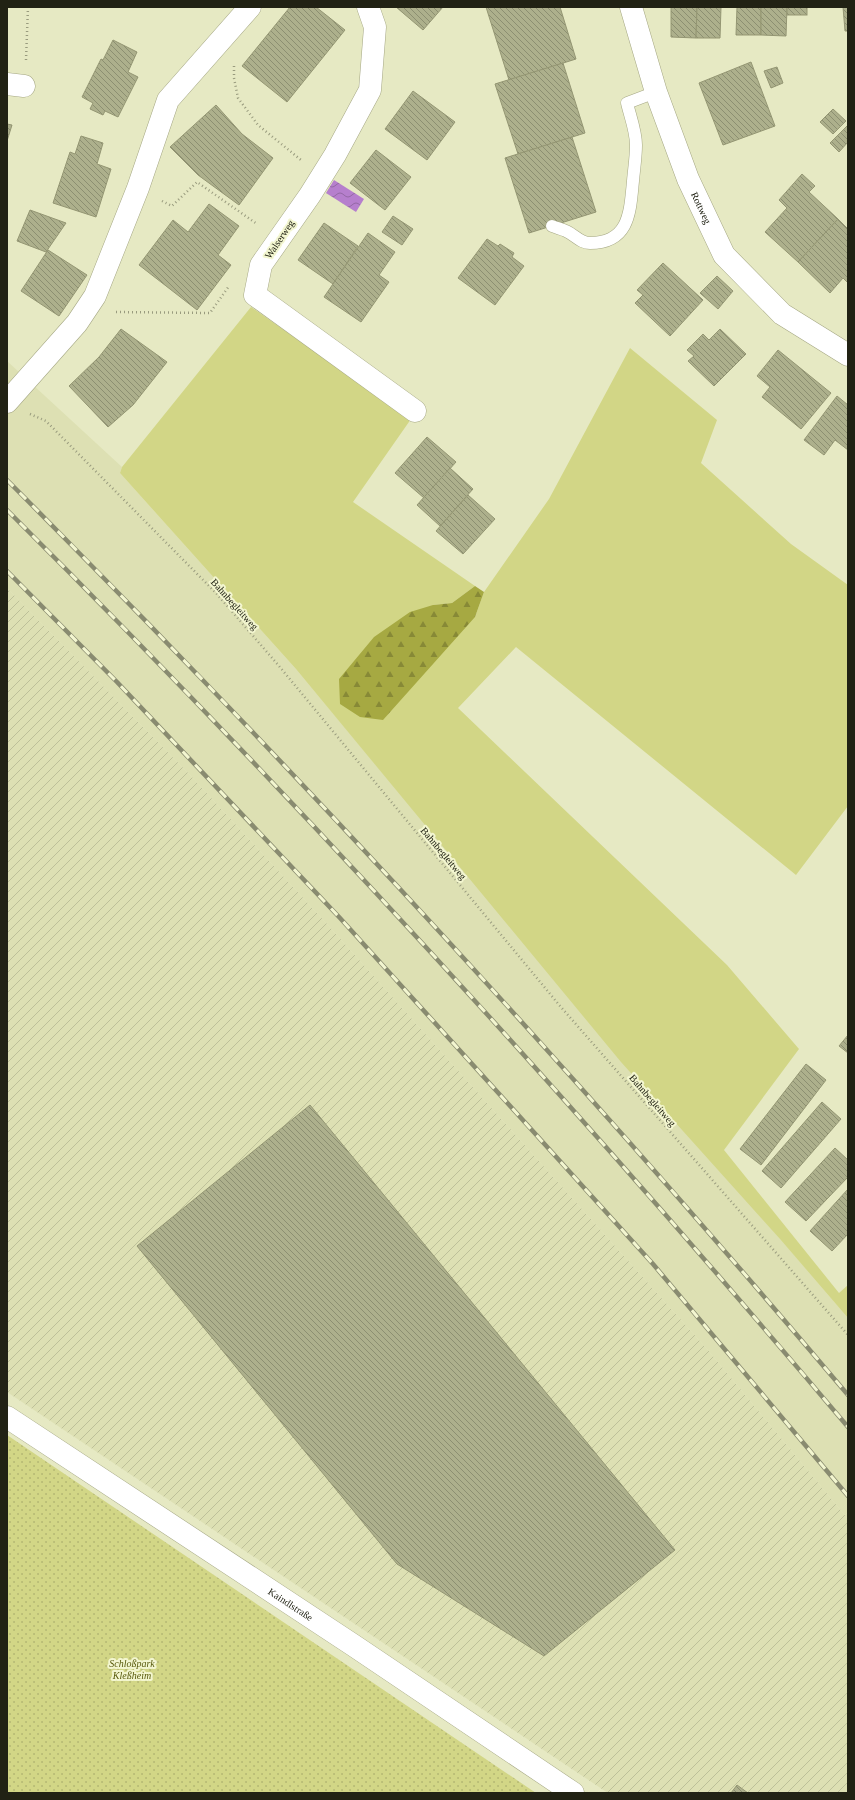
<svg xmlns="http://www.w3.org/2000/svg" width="855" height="1800" viewBox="0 0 855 1800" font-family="Georgia,serif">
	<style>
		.built { fill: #dde0b3 }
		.industrial { fill: url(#industrial-furrows) }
		.grass { fill: #d2d686 }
		.forest { fill: url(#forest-firs) }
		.park { fill: url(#park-dots) }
		.water { fill: url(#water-waves) }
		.building { fill: url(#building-back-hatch); stroke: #949673 }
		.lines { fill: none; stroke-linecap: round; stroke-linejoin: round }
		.lane-casing { stroke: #a5a784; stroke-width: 13 }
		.street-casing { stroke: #a5a784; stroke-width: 23 }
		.path { stroke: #999b7e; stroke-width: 2.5; stroke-dasharray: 1 3; stroke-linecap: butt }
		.lane { stroke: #fff; stroke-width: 12 }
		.street { stroke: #fff; stroke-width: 22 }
		.rail-casing { stroke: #898b70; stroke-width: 4.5 }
		.rail { stroke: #f3f6d0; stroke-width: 3; stroke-dasharray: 9; stroke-linecap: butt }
		.labels { text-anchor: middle; stroke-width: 4; stroke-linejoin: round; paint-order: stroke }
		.street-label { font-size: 10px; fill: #212214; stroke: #f3f6d0 }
		.park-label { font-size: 10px; font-style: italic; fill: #585a0c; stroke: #f3f6d0 }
	</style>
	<defs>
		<pattern id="industrial-furrows" width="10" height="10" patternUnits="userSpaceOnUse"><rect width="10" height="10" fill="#dde0b3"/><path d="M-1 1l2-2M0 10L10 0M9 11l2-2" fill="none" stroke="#bdc099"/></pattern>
		<pattern id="forest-firs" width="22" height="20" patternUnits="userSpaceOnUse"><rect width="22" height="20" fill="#a6a942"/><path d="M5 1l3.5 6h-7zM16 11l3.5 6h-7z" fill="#878936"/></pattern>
		<pattern id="park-dots" width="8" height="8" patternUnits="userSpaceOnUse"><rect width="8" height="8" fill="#d2d686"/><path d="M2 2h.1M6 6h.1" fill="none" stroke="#b4b773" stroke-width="1.8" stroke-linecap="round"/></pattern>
		<pattern id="water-waves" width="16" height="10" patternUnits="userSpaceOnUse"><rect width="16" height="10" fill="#b67fcd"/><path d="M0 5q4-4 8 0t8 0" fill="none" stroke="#9468a5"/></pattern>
		<pattern id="building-back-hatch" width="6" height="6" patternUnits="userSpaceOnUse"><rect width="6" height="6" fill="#adb08c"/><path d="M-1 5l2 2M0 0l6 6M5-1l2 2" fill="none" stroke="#8c8f71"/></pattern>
	</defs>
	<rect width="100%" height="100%" fill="#e6e9c3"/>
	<path class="built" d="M7,361L122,467L120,473L296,669L465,872L848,1318V1519L707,1349L327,924L191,776L7,588Z"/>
	<path class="industrial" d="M7,588L191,776L327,924L707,1349L848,1519V1793H608L7,1392Z"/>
	<path class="grass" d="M251,307L411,419L353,502L475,586L452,603L433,605L475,617L484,592L549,499L630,348L717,420L701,463L791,544L848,585V806L796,875L516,647L458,708L727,965L799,1049L724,1150L839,1293L848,1285V1318L780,1239L621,1062L296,669L120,473L122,467Z"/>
	<path class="forest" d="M475,586L484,592L475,617L383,720L360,717L340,704L339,679L374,637L410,612L433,605L452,603Z"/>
	<path class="park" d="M7,1435L536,1793H7Z"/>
	<path class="water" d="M334,180L364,199L356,212L326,193Z"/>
	<g class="building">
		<path d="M290,7H316L345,30L287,102L242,66Z"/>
		<path d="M396,7H443L423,30Z"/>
		<path d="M486,7H560L576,59L509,80Z"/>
		<path d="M671,7H697L696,38L671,37Z"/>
		<path d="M697,7H721L720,38H696Z"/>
		<path d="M737,7H761V35H736Z"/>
		<path d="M761,7H787L786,36L761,35Z"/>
		<rect x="787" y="7" width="20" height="8"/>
		<path d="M843,7H848V31H845Z"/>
		<path d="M113,40L137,52L128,72L138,77L118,117L105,111L103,115L90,109L93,103L82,97L101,59L103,60Z"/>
		<path d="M751,62L775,126L723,145L699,83Z"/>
		<path d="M563,63L585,133L518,154L495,84Z"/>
		<path d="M777,67L783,83L771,88L764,71Z"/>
		<path d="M413,91L455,122L427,160L385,129Z"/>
		<path d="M216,105L242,134L273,158L239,205L198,175L170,147Z"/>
		<path d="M833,109L846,121L833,134L820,122Z"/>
		<path d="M7,124L12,125L7,141Z"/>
		<path d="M848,125V142L839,152L830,143Z"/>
		<path d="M81,136L103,143L97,164L111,169L96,217L53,203L70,152L75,154Z"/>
		<path d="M572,137L596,212L529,233L505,158Z"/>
		<path d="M376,150L411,177L385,210L350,183Z"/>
		<path d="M802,174L815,186L809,192L838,219L798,262L765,232L787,208L779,200Z"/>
		<path d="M209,204L239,226L218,255L231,265L197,310L139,265L173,220L188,232Z"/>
		<path d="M30,210L66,223L46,252L17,241Z"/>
		<path d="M393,216L413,229L402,245L382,232Z"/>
		<path d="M838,219L848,229V283L843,278L830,293L798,262Z"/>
		<path d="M324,223L358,246L333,284L298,260Z"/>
		<path d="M368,233L395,252L379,275L389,282L361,322L324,297Z"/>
		<path d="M487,239L498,246L500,244L514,253L512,257L524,266L495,305L458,278Z"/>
		<path d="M48,250L87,275L59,316L21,291Z"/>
		<path d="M663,263L703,300L670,336L635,303L643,295L637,290Z"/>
		<path d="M717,276L733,291L718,309L700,293Z"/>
		<path d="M121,329L167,362L133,405L108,427L69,386L99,357Z"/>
		<path d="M720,329L746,354L714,386L688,361L694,356L687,350L703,334L709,340Z"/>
		<path d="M778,350L831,393L801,429L762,397L770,387L757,376Z"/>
		<path d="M837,396L848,405V450L835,440L824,455L804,440Z"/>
		<path d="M427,437L456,462L424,498L395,473Z"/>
		<path d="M450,468L473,489L440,526L417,505Z"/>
		<path d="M468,495L495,519L463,554L436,531Z"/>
		<path d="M848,1035V1053L839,1046Z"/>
		<path d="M806,1064L826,1080L761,1165L740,1149Z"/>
		<path d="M822,1102L841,1119L781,1188L762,1171Z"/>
		<path d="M310,1105L675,1550L544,1656L397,1564L137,1246Z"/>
		<path d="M835,1148L848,1160V1177L806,1221L785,1202Z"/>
		<path d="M848,1189V1234L832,1251L810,1231Z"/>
		<path d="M737,1785L748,1793H731Z"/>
	</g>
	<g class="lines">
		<g class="lane-casing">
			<path id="lane" d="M552,226C557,228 562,229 566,231C575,235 580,243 590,243C630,243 630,211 633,181C634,169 636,157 636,145C636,131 630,116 627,103L656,92"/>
		</g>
		<g class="street-casing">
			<g id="street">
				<path d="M368,7L375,27L370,90L335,155L310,195L261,265L255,295L415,411"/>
				<path id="s1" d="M631,7L656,92L688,179L724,255L782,314L848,355"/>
				<path d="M7,84L24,86"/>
				<path d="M7,402L77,323L95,296L138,188L168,100L250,7"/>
				<path id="s2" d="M7,1417L353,1645L573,1793"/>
			</g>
		</g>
		<g class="path">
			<path d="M26,60L28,7"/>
			<path d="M234,66V78L238,98L258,125L301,160"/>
			<path d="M162,201L172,206L197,182L257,224"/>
			<path d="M116,312L210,313L229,286"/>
			<path d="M30,414L46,421L216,593L279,666L560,1006L848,1335"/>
		</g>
		<use href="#lane" class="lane"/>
		<use href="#street" class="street"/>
		<g class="rail-casing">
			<g id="rail">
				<path d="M7,480C299,773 580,1078 848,1395"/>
				<path d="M7,510C301,803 580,1110 848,1427"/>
				<path d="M7,571L117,682L340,918L653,1264L848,1496"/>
			</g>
		</g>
		<use href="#rail" class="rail"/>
	</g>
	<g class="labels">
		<g class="street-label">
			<text dy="4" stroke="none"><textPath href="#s1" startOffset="213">Rottweg</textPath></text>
			<text transform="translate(279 239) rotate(-56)" y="4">Walserweg</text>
			<text transform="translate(235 604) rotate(48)" y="4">Bahnbegleitweg</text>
			<text transform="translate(444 853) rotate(50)" y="4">Bahnbegleitweg</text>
			<text transform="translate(653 1100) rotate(49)" y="4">Bahnbegleitweg</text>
			<text dy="4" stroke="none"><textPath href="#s2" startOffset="340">Kaindlstraße</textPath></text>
		</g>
		<g class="park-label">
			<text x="132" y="1667">Schloßpark<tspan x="132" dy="12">Kleßheim</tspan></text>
		</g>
	</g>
	<rect width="855" height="1800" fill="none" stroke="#212214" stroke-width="16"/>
</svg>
